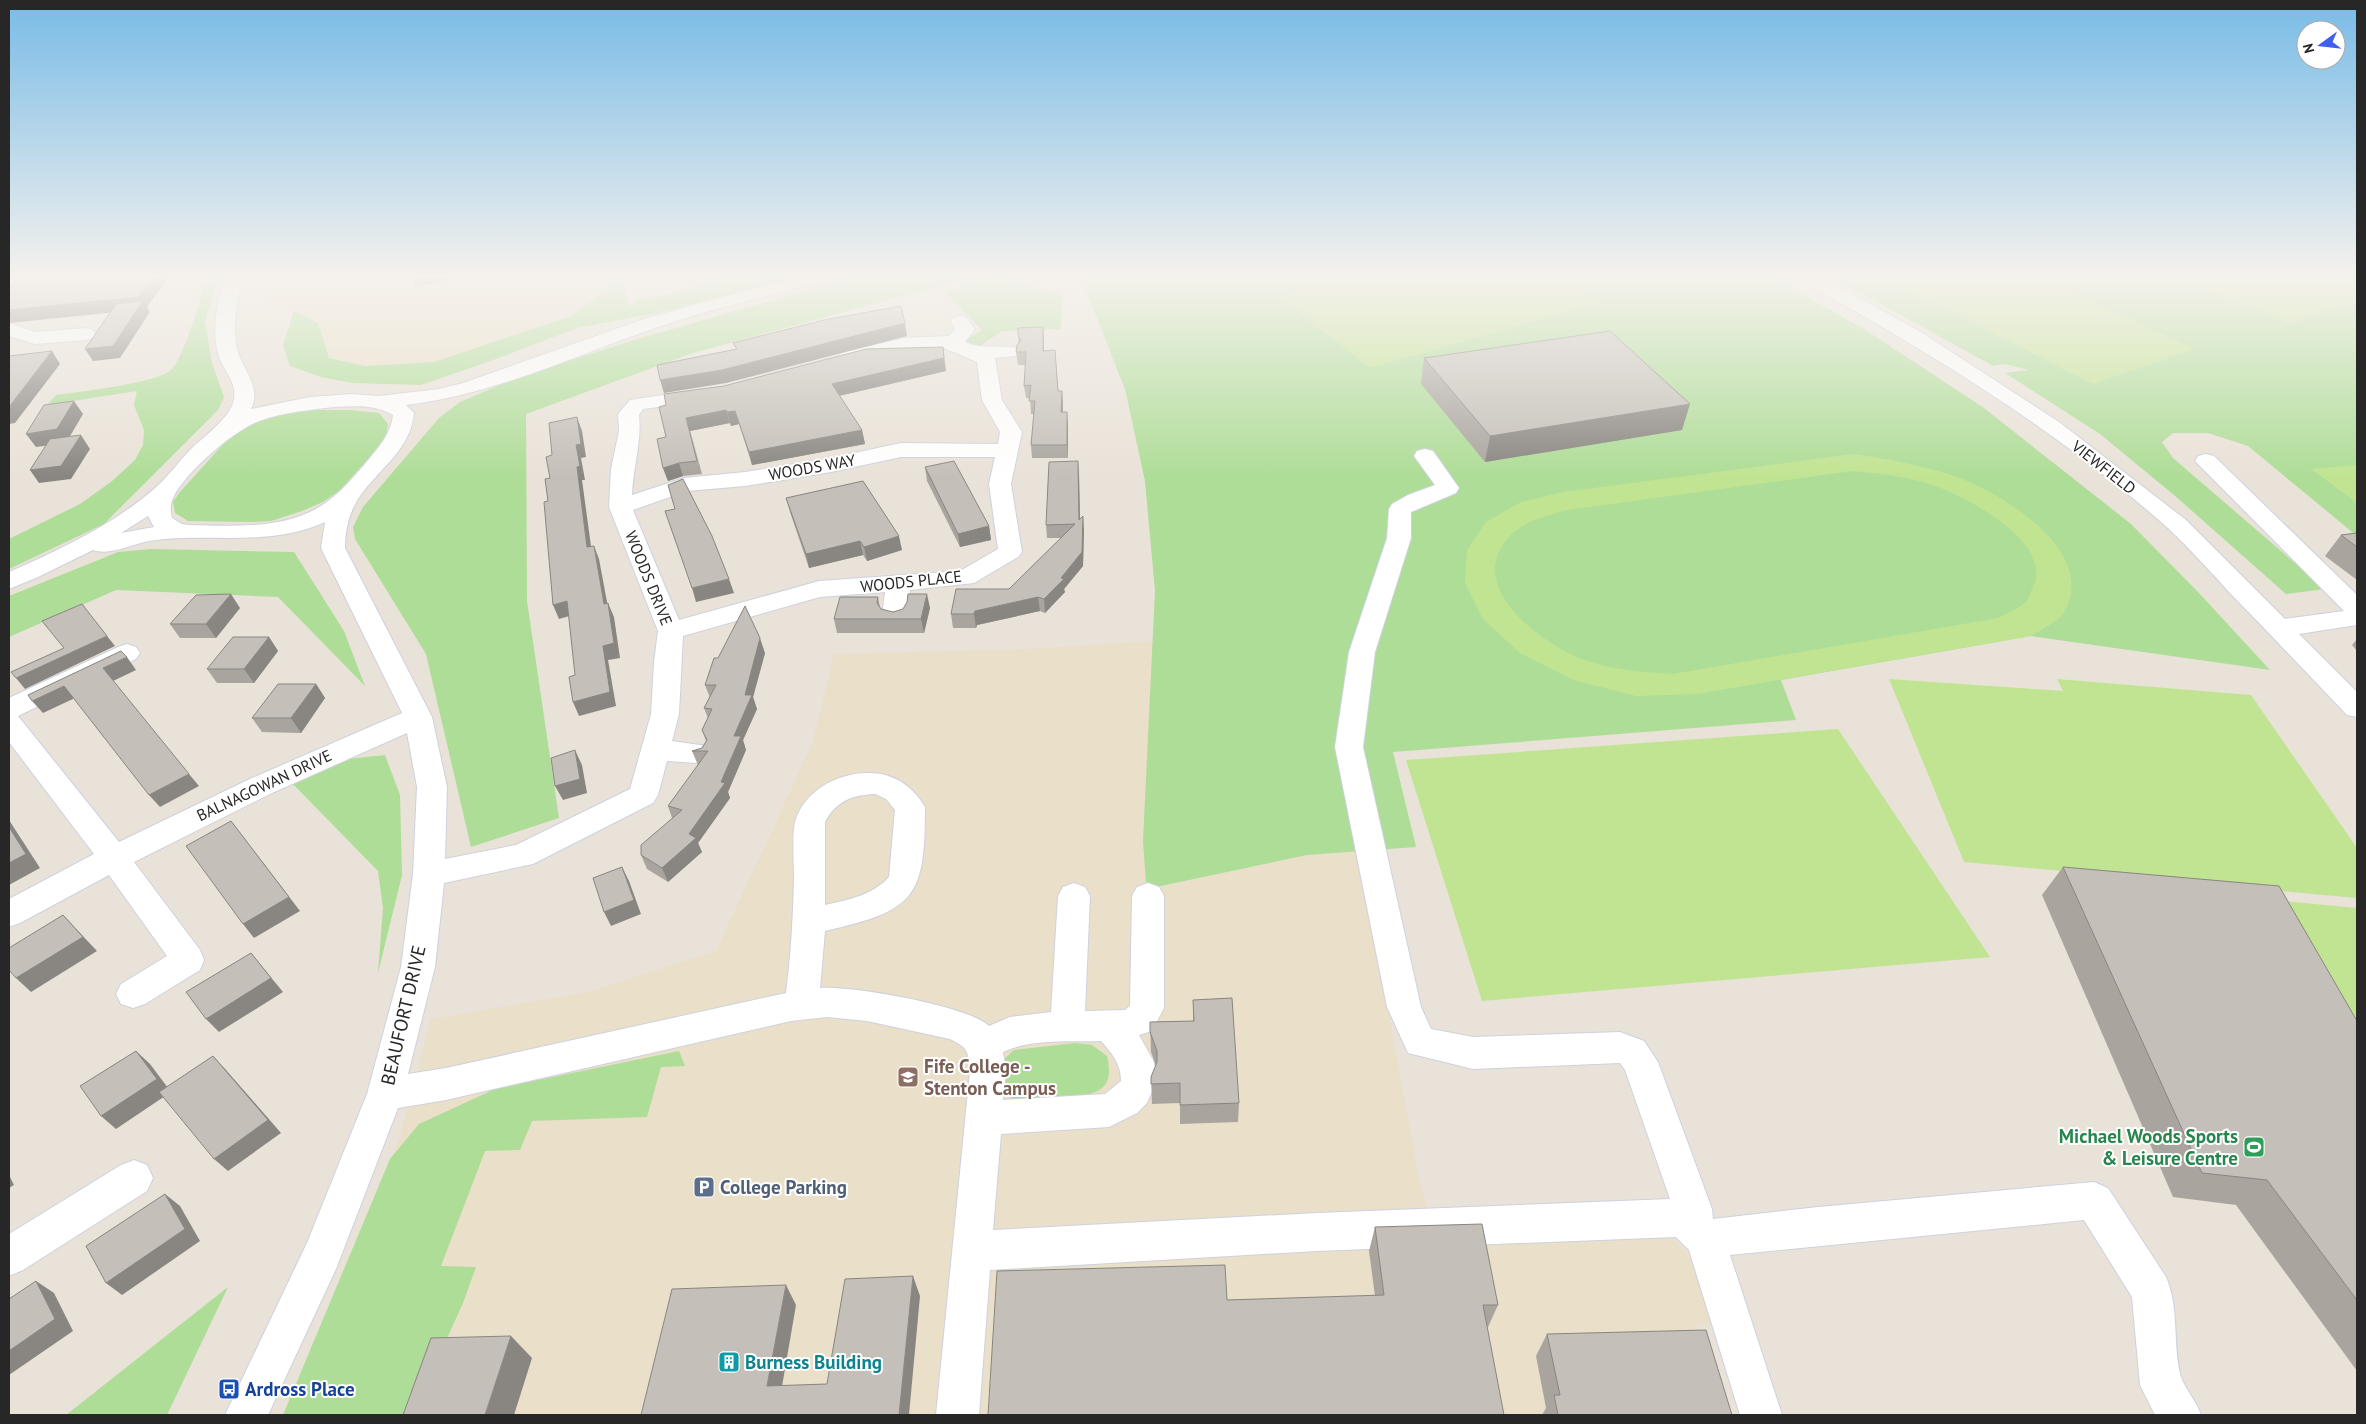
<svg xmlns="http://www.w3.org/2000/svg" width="2366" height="1424" viewBox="0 0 2366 1424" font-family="'PT Sans',sans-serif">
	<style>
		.education { fill: #eadfc8 }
		.green { fill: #aedd97 }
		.pitch { fill: #c1e493; fill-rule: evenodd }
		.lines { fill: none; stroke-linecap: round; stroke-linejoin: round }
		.minor-casing { stroke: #ced1df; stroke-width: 2 }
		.minor { fill: #fff; fill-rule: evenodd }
		.wall { fill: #a9a49e }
		.shaded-wall { fill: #898681 }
		.building { fill: #c4bfb8; stroke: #898681 }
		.labels { text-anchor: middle; stroke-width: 4; stroke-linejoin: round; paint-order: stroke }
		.street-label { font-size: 16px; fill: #272727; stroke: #fff }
		.near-street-label { font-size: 19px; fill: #272727; stroke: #fff }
		.near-education-label { font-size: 19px; font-weight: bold; fill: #785e54; stroke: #fff; text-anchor: start }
		.near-leisure-label { font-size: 19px; font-weight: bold; fill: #27864d; stroke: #fff; text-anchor: end }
		.near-service-label { font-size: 19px; font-weight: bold; fill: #4e5e75; stroke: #fff; text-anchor: start }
		.near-culture-label { font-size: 19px; font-weight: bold; fill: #0d838f; stroke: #fff; text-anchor: start }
		.near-transit-label { font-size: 19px; font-weight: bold; fill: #164399; stroke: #fff; text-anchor: start }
	</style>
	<rect width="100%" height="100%" fill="#e9e2d8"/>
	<g class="education">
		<path d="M267,278H623L571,316L434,362L365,366L329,358L318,323L260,297Z"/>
		<path d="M1153,641L1156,887L1307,855L1359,852L1419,1178L1432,1229L1484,1226L1672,1238L1695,1263L1714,1324L1697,1325L1724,1415H283L400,1136L431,1019L588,992L716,951L813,742L834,654L1028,649Z"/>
	</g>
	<g class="green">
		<path d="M207,278H218L205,322L212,363L224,397L218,410L104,524L9,569V539L80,504L111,482L135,460L143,445L144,430L134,405L137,391L47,405L56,395C79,392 157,383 171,370C184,358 201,297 207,278Z"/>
		<path d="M623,278L629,307L638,299L663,296L722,278H798L661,312L577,328L499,358L421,385L353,383L321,377L290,366L283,345L294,311L318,323L329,358L365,366L434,362L571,316Z"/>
		<path d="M851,278H968L693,353L526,414L527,601L559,818L471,847L426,654L355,539L353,527L363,507L439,418L460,402L523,375L641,338Z"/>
		<path d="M998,278L1062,294L1061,329L1002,331L971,352L956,346L982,330L944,291Z"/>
		<path d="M1081,278H1772L1864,329L1984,408L2131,524L2199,593L2270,670L2031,636L1781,680L1796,720L1393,752L1416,847L1307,855L1156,887L1146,883L1143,841L1155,591L1145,481L1125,389Z"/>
		<path d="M1834,278H2357V536L2248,446L2208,433H2173L2162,442L2173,458L2325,589L2286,594L2174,495L2100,434L2005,373L2029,370L2006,364L1993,366Z"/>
		<path d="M312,410H350L379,413L388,424L386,439L340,490L323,502L302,511L271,521L252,522L188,521L175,513L173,502L180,492L226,441L242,429L255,421L273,416Z"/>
		<path d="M151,549L294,552L344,631L365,686L278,597L116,590L9,637V596L118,552Z"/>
		<path d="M385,755L400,795L402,875L378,973L383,908L378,871L291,782L348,759Z"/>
		<path d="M1075,1043L1092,1045L1107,1056C1109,1066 1111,1076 1105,1085C1094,1101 1033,1100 1014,1101L1003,1091V1060L1014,1050Z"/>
		<path d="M679,1051L685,1066L661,1067L647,1117L532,1121L520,1150L485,1151L441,1266L476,1267L463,1303L412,1415H283L390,1159L419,1124L495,1089Z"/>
		<path d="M228,1287L167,1415H66Z"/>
	</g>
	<g class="pitch">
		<path d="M1255,278H1329L1273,292Z"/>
		<path d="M1358,278H1558L1599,303L1370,368L1280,297Z"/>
		<path d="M1885,278H2040L2195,349L2093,384Z"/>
		<path d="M2182,278H2338L2357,285V301L2290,324Z"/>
		<path d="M1854,454C1888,459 1921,465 1954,476C2001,492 2103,554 2062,615C2056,623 2040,630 2031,636L1698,694L1636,696L1573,680L1520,653L1483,619L1465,583L1467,550L1486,522L1521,502L1563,492ZM1853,471C1883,474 1914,477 1943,489C1975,502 2056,546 2032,589C2030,593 2028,600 2025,603C2018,609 2006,613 1998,618L1673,674C1641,672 1609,670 1579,658C1539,641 1464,586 1509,537C1523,521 1547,516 1567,510Z"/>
		<path d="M2357,465V503L2311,469Z"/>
		<path d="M1889,679L2063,691L2057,679L2251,695L2357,848V898L1964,862Z"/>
		<path d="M1838,729L1990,957L1482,1001L1406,760Z"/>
		<path d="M2284,901L2357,908V1021Z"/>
	</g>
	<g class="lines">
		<g class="minor-casing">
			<g id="minor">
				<path d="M9,278H25L22,282L9,286Z"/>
				<path d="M225,278H243C237,299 233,321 236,344C239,366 263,385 251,409L310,397L352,394L379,396L439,389L463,383L647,318L793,278H821L818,282C765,297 710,309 658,327C576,355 493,395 406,405L414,413C411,449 379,469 360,496C349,512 345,530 345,548L432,717L447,787L445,859L516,845L630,789L651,714L654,662L658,631L609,507L611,469L619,431L618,414L630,400L703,389L710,391L713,395L710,399L703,401L643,409L639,415C642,441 633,468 632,495L684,478L745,472L831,458L901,443L998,444L1000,432L982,400L977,362L944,348L904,350L848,363L841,361L838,357L841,353L904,338L949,336L955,329L951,322L953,318L960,316L967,318L975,329L965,342C981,350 1000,344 1017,348L1020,352L1017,356L995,358L1002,400L1022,432L1011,484L1022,552L1018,557L974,583L910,590L908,616L904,622L895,624L886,622L882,616L885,592L820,597L683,636L679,714L672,741L707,746L711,753L707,760L697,763L667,761L658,795L653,803L533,864L444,883L435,967L408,1074L446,1068L786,993C791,954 793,918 794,879C794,865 792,834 795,822C804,791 836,774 866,773C892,772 912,785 925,807C925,899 915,910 825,931L820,988C849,985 969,1006 989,1026L1010,1017L1051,1012L1058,896L1063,887L1074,883L1085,887L1090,896L1085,1011L1125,1010L1130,1006L1132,896L1137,887L1148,883L1159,887L1164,896V1008L1152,1031L1139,1035L1153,1060L1156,1071V1082L1147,1103L1137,1113L1109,1127L1001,1134L993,1230L1317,1213L1670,1199L1625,1070L1620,1063L1473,1069L1408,1053L1387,1007L1335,747L1349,652L1387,538L1389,509L1392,504L1408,495L1435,485L1414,456L1417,451L1425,449L1433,451L1459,488L1456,493L1411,512V538L1375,652L1363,747L1421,1007L1431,1029L1473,1037L1620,1032L1644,1041L1658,1062L1712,1209L1713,1219L1818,1207L2094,1182L2108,1188L2166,1277C2180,1309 2172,1344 2181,1377C2185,1389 2197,1402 2201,1415H2155L2140,1385L2132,1297L2084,1220L1730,1255L1782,1415H1740L1689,1250L1676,1237L1317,1251L990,1270L979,1415H936L970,1071C968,1052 969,1048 950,1039L867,1021L827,1017L791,1021L446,1100L398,1108L336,1269L268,1415H225L307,1243L367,1094L401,967L413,874L417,787L407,733L272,793L134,862L200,950L204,960L200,970L145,1004L133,1008L121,1004L116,994L121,984L167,956L109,875L20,923L9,927V899L94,854L9,742V698L118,647L127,644L136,647L140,653L136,659L18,716L119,842L252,778L402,713L321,548L325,522C269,548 208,532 149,541C132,544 110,556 93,550L38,577L9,589V572C59,550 113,525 154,489C168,477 180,460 193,447C205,436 232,416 234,399C237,382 224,371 219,357C211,332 217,302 225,278ZM334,407C354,406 376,404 393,415C391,435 377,449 365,464C350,481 334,500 314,510C278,529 229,526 190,525L182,524L172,518C170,511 170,503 174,496C186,472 234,430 259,421C283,412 309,410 334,407ZM901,457H995L989,484L998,549L960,571L819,581L679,620L633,510L687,491L745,486L831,472ZM148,516L154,527L121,533ZM875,794L886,799L895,810L889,877C873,895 848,900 825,905V822C836,801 852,795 875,794ZM1101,1041C1112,1053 1121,1064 1121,1081L1105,1094L1003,1100L1006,1071L1003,1052C1032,1038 1069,1042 1101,1041Z"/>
				<path d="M1801,278H1823L1919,331L2059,422L2186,520L2285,619L2344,611L2195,461L2198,456L2206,454L2214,456L2357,595V625L2299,634L2357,692V717L2347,715C2308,674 2269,633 2229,592C2210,571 2190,549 2169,529C2059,431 1932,354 1804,282Z"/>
				<path d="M9,323L35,332L86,328L93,330L96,334L93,338L86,340L35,344L9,336Z"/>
				<path d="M134,1160L147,1165L153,1178L147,1191L23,1270L9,1276V1234L121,1165Z"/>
			</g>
		</g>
		<use href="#minor" class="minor"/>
	</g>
	<g class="wall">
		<path d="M1043,327L1044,340V350L1058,391L1063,403V412L1068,425V458H1032L1031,445L1034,414H1031L1030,398H1026L1024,386L1026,365H1018L1016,352L1018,343V335Z"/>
		<path d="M1424,358L1682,430L1485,462L1421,384Z"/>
		<path d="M946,371L839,396L862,430L865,444L752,465L739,424L731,426L730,423L690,431L702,474L683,476L668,481L663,468L666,437L659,407Z"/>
		<path d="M925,467L989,526L991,540L960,547L927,481Z"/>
		<path d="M1079,474L1080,519L1084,530L1083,566L1064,589L1065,592L1045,613L1040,611L977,625L976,628H953L951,614L1009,589L1061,538H1047L1046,525Z"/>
		<path d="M786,498L902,550L867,561L863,555L809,568L790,512Z"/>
		<path d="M2357,533V580L2325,556L2341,535Z"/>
		<path d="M878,597L880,607L881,609L893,612L930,608L924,633H837L834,619Z"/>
		<path d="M240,608L216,638H180L170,624Z"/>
		<path d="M269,637L278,651L254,683H217L207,669Z"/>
		<path d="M2357,639V651L2352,645Z"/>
		<path d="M765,653L753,697L757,709L743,740L746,750L728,792L730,798L698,843L702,852L668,882L647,869L641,855L672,818L668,806L698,765L692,751L702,748L706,741L702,730L708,718L704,708L710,698L705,685Z"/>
		<path d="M316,684L325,698L301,733L262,732L252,718Z"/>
		<path d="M2063,867L2357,1021V1371L2236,1205L2173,1197L2042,895Z"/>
		<path d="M1193,1000L1239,1103L1238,1122L1180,1124V1103L1152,1104L1151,1077L1156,1066L1151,1052L1150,1022L1193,1021Z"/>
		<path d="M1375,1227L1498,1305L1488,1327L1227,1300L1375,1296L1369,1251Z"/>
		<path d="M1547,1334L1732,1415H1542L1546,1408L1536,1356Z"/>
	</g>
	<g class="shaded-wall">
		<path d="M153,278H168L147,307L150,312L120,358L93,361L85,349L137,310L9,323V310Z"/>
		<path d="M411,278H462L415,287Z"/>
		<path d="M905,323L907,336L726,383L664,393L660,380Z"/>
		<path d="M1043,327L1044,340V363L1043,351Z"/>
		<path d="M943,347L946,371L834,397L832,384Z"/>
		<path d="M52,351L60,364L15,423L9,424V407Z"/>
		<path d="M1062,391L1063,403L1062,425L1061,412Z"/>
		<path d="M74,401L83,414L66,443L36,447L26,434Z"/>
		<path d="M1690,404L1682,430L1485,462L1490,436Z"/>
		<path d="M726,410L730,423L690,431L702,474L686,418Z"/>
		<path d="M735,411L739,424L731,426L727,412Z"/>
		<path d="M1067,412L1068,425V458L1067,445Z"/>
		<path d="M577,417L582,431L586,457L581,458L585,480H582L593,561L587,547L577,467L576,445Z"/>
		<path d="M862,430L865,444L752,465L749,452Z"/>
		<path d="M81,435L90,449L71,479L39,483L30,470Z"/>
		<path d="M1078,461L1079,474L1080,533L1079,520Z"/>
		<path d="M679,463L683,476L668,481L663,468Z"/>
		<path d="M1083,516L1084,530L1083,566L1064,589L1065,592L1045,613L1044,599L1061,578Z"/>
		<path d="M989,526L991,540L960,547L958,534Z"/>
		<path d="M899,536L902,550L867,561L864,547Z"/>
		<path d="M860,541L863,555L809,568L806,554Z"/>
		<path d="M594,546L599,559L610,618L604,604Z"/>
		<path d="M729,579L734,593L696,602L692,588Z"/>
		<path d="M231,594L240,608L216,638L206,624Z"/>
		<path d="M927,594L930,608L924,633L921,619Z"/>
		<path d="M1038,597L1040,611L977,625L976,628L974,614L975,611Z"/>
		<path d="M567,601L573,615L559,619L553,605Z"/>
		<path d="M608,603L614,617L620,658L608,660L616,706L579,716L573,702L603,646Z"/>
		<path d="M107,636L115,646L25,689L16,678Z"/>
		<path d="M269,637L278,651L254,683L244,669Z"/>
		<path d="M760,638L765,653L753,697L757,709L743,740L746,750L728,792L730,798L698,843L702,852L668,882L662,868L689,834L721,782Z"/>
		<path d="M127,657L136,670L113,681L103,668Z"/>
		<path d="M316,684L325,698L301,733L291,718Z"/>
		<path d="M64,686L75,698L43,713L32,701Z"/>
		<path d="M575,750L582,765L587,793L563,800L555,786Z"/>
		<path d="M189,774L199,786L160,807L149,795Z"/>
		<path d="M9,820L40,868L9,885Z"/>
		<path d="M231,821L300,911L254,938L243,924Z"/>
		<path d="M622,867L629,881L641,914L611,926L604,912Z"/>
		<path d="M63,915L97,951L31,992L16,978Z"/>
		<path d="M251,953L283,992L219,1032L206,1019Z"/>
		<path d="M136,1051L150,1064L171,1092L116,1129L101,1116Z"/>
		<path d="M213,1056L226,1070L281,1133L228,1171L214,1159Z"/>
		<path d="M9,1175L14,1185L9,1188Z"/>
		<path d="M165,1194L180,1206L200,1241L122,1295L106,1283Z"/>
		<path d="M913,1276L920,1296L909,1415H899Z"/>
		<path d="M36,1281L54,1293L73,1331L9,1375V1351Z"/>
		<path d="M786,1285L796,1305L779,1404L767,1386Z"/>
		<path d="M511,1336L532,1358L514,1415H485Z"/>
	</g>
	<g class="building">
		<path d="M18,278H153L138,297L9,310V289Z"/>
		<path d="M143,301L113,346L85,349L116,304Z"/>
		<path d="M901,306L905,323L722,370L660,380L657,365L737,349L733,343L824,320Z"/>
		<path d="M1043,327V351L1055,350L1058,391H1062L1061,412H1067V445H1031L1035,401H1029L1031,385L1024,386L1026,352H1016L1017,345L1021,340L1018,335V328Z"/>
		<path d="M1610,331L1690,404L1490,436L1424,358Z"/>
		<path d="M943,347L944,358L832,384L862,430L749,452L735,411L727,412L726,410L686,418L697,461L679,463L663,468L657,439L666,437L659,407L666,405L664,394L724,386L866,349Z"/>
		<path d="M52,351L9,407V356Z"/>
		<path d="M74,401L57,429L26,434L44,405Z"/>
		<path d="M577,417L581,444L576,445L580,466L577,467L587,547L594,546L604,604L608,603L614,643L603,646L610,692L573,702L569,677L575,675L567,601L553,605L544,502L548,501L545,479L550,478L546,457L552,455L549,423Z"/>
		<path d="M81,435L61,466L30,470L50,439Z"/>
		<path d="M954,461L989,526L958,534L925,467Z"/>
		<path d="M1078,461L1079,520L1083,516L1082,552L1061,578L1064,579L1044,599L1038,597L975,611L974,614H951L956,589H1009L1075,524L1046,525L1049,462Z"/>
		<path d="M683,479L712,536L729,579L692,588L665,511L675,509L668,485Z"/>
		<path d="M863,481L899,536L864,547L860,541L806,554L786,498Z"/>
		<path d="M2357,533V547L2341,535Z"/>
		<path d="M231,594L206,624H170L196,595Z"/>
		<path d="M908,594H927L921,619H834L840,597H878L877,603L881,609L893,612L903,609L907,602Z"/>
		<path d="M82,604L107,636L16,678L11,672L64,648L42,621Z"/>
		<path d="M745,606L760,638L745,695H752L734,736H741L721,782L725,783L689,834L696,838L662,868L641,855V845L682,810L668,806L708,751H692L702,748L707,740L702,730L712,709L704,708L716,685H705L714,658H718Z"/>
		<path d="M233,637H269L244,669H207Z"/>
		<path d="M121,651L127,657L103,668L189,774L149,795L64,686L32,701L28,695Z"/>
		<path d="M278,684H316L291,718H252Z"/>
		<path d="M575,750L580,779L555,786L551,758Z"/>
		<path d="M231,821L289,897L243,924L186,846Z"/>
		<path d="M9,827L26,854L9,863Z"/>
		<path d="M622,867L634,900L604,912L593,878Z"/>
		<path d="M2063,867L2279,886L2357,1021V1300L2267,1180L2202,1173Z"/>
		<path d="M63,915L83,937L16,978L9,970V948Z"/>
		<path d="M251,953L271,978L206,1019L186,992Z"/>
		<path d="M1232,998L1239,1103L1180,1105V1083L1151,1084V1077L1157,1062V1051L1150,1032V1022L1194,1021L1193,1000Z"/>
		<path d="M136,1051L157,1079L101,1116L80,1086Z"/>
		<path d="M213,1056L268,1120L214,1159L159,1092Z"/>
		<path d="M165,1194L185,1229L106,1283L86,1246Z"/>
		<path d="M1482,1224L1498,1305H1483L1504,1415H988L997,1271L1225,1265L1227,1300L1384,1295L1375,1227Z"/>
		<path d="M913,1276L899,1415H641L672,1289L786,1285L767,1386L827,1384L845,1279Z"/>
		<path d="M36,1281L55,1319L9,1351V1299Z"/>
		<path d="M1706,1330L1732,1415H1558L1554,1395H1560L1547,1334Z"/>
		<path d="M511,1336L485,1415H403L431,1338Z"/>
	</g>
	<linearGradient id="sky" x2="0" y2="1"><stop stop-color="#78bbe7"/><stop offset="0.58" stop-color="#f5f2ed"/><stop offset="1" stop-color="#f5f2ed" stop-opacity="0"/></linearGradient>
	<rect width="2366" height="477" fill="url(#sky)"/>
	<defs>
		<g id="university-square" transform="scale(1.125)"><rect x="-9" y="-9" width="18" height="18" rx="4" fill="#8d6e63" stroke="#fff"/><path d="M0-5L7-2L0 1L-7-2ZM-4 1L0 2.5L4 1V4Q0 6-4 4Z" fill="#fff"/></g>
		<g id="stadium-square" transform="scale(1.125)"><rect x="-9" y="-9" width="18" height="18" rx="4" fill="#2e9e5b" stroke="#fff"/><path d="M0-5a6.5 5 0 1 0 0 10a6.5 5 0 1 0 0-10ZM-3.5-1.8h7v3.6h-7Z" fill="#fff"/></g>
		<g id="parking-square" transform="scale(1.125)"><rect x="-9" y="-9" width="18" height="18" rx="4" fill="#5c6f8a" stroke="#fff"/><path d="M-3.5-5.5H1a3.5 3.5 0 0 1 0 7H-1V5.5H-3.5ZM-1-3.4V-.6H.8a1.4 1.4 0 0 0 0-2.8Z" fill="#fff"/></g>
		<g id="building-square" transform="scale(1.125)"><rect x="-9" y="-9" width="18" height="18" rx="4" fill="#0f9aa8" stroke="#fff"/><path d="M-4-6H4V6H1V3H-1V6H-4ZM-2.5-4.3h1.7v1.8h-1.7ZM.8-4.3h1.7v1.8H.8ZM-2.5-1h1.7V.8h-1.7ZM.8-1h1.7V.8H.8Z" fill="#fff"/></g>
		<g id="bus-square" transform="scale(1.125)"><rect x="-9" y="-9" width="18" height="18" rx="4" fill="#1a4fb4" stroke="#fff"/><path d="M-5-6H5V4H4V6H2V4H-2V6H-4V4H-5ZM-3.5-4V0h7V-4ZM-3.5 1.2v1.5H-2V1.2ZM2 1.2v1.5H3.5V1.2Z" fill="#fff"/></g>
	</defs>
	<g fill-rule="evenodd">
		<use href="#university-square" x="908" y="1077"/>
		<use href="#stadium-square" x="2254" y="1147"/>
		<use href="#parking-square" x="704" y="1187"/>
		<use href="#building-square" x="729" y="1362"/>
		<use href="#bus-square" x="229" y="1389"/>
	</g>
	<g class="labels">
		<g class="street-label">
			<text transform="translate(812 467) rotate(-10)" y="6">WOODS WAY</text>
			<text transform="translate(2104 467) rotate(38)" y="6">VIEWFIELD</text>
			<text transform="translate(649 578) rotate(68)" y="6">WOODS DRIVE</text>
			<text transform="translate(911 581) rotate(-6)" y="6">WOODS PLACE</text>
			<text transform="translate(264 785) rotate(-25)" y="6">BALNAGOWAN DRIVE</text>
		</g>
		<g class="near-street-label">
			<text transform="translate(403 1015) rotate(-77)" y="7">BEAUFORT DRIVE</text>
		</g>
		<g class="near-education-label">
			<text x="924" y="1073">Fife College -<tspan x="924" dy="22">Stenton Campus</tspan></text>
		</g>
		<g class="near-leisure-label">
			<text x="2238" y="1143">Michael Woods Sports<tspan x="2238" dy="22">&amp; Leisure Centre</tspan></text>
		</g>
		<g class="near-service-label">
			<text x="720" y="1194">College Parking</text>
		</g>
		<g class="near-culture-label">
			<text x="745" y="1369">Burness Building</text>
		</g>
		<g class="near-transit-label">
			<text x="245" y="1396">Ardross Place</text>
		</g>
	</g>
	<rect width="2366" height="1424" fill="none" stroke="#272727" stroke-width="20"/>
	<g transform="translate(2321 45) rotate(255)"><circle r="24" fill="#ffffff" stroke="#a9a9a9"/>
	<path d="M0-4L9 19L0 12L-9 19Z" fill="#405fee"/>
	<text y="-8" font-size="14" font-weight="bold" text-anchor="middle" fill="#272727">N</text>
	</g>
</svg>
